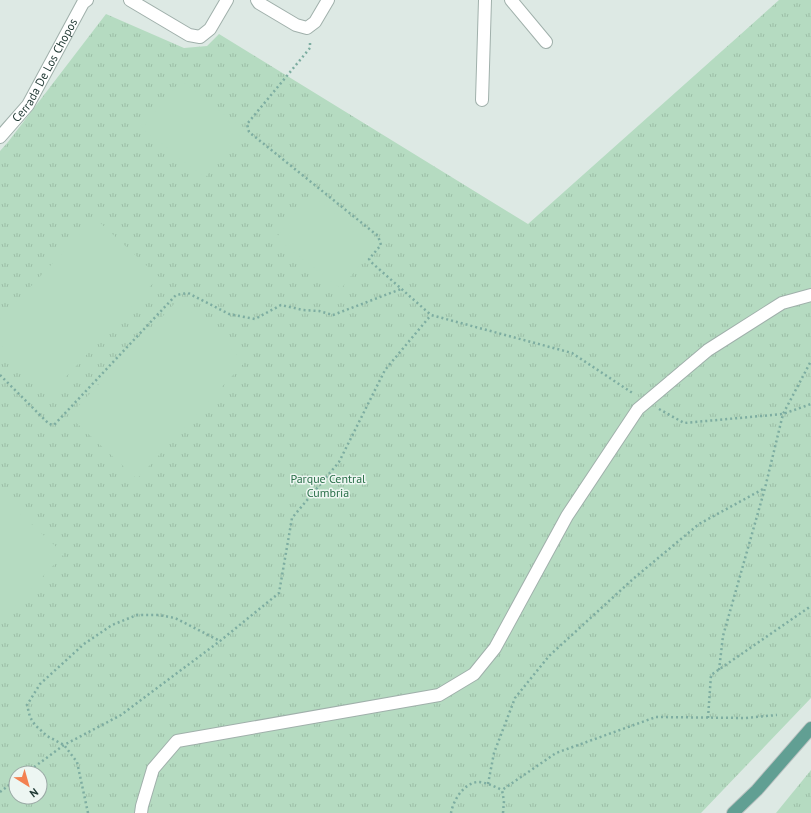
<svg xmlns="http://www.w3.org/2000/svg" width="811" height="813" viewBox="0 0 811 813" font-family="'PT Sans',sans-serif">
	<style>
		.park { fill: url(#park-tufts); fill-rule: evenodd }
		.pitch { fill: #b5dbc1 }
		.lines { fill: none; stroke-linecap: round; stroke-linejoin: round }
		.minor-casing { stroke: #a0b0ab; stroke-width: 14 }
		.major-casing { stroke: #bcc3c2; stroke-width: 14 }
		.path { stroke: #7dada1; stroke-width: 2.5; stroke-dasharray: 2 3; stroke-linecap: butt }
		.minor { stroke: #fff; stroke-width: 12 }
		.major { stroke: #619f93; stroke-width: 12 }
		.labels { text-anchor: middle; stroke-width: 3; stroke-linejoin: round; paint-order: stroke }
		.street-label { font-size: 12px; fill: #1f3833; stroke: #edf6f2 }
		.park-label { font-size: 12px; fill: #296f48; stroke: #edf6f2 }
	</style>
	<defs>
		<pattern id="park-tufts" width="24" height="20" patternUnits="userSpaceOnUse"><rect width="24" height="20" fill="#b5dbc1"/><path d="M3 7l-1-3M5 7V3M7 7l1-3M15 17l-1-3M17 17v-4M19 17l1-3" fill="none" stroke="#9bbda6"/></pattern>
	</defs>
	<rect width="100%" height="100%" fill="#dde9e4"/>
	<g class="park">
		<path d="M779,0H811V698L701,813H0V151L8,142L106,14L184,48L207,46L219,34L528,224ZM16,773H40V797H16Z"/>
		<path d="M811,770V813H776Z"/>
	</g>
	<g class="pitch">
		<path d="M181,80L244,130L205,178L142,128Z"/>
		<path d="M311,194L375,245L341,289L276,238Z"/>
		<path d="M95,218L159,277L51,393L0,345V319Z"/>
		<path d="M178,300L245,362L137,479L69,416Z"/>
		<path d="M0,495L64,554L0,622Z"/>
	</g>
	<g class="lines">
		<g class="minor-casing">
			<g id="minor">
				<path d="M130,0L189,35L200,37L210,29L227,0"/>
				<path d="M257,0L259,3L296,25L307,28L315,22L328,0"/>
				<path d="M511,0L546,42"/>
				<path d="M482,100L485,0"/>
				<path id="s1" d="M0,137L28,105L83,3L87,0"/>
				<path d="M141,813L142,806L153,769L177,741L439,695L474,674L495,648L567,516L638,409L708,350L782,303L811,295"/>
			</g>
		</g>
		<g class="major-casing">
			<path id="major" d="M733,813L757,790L811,728"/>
		</g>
		<g class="path">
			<path d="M310,43V48L247,124L249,132L378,236L381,245L369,259L371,262L431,315L572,353L634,394"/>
			<path d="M0,375L49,424L54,425L176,295L188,293L229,314L255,319L281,305L303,310L319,311L333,315L401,289"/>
			<path d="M659,409L684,423L783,414L811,404"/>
			<path d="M719,670L723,636L765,488L783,414L811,361"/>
			<path d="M708,718L711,675L811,606"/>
			<path d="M26,773L64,745L121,715L220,641L279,593L292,518L339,462L385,370L431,315"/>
			<path d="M488,784L494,753L515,698L549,656L633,579L699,524L765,488"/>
			<path d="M0,792L16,780"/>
			<path d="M88,813L77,762L64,745L47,736L35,725L30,717L27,705L40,684L84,644L112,625L137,615H159L175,618L220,641"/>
			<path d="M451,813C453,801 463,784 477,782C485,782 494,786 502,790"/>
			<path d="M503,813L504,801L502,790L556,753L656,717L745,718L777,715"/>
		</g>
		<use href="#minor" class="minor"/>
		<use href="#major" class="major"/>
	</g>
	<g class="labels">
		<g class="street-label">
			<text dy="4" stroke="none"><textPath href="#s1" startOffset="81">Cerrada De Los Chopos</textPath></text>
		</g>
		<g class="park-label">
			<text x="328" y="483">Parque Central<tspan x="328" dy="14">Cumbria</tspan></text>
		</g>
	</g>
	<g transform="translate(28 785) rotate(143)"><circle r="19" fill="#edf6f2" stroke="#9baaa6"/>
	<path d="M0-3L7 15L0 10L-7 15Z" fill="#f38151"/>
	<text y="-6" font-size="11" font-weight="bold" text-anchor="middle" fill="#1f3833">N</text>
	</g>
</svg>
